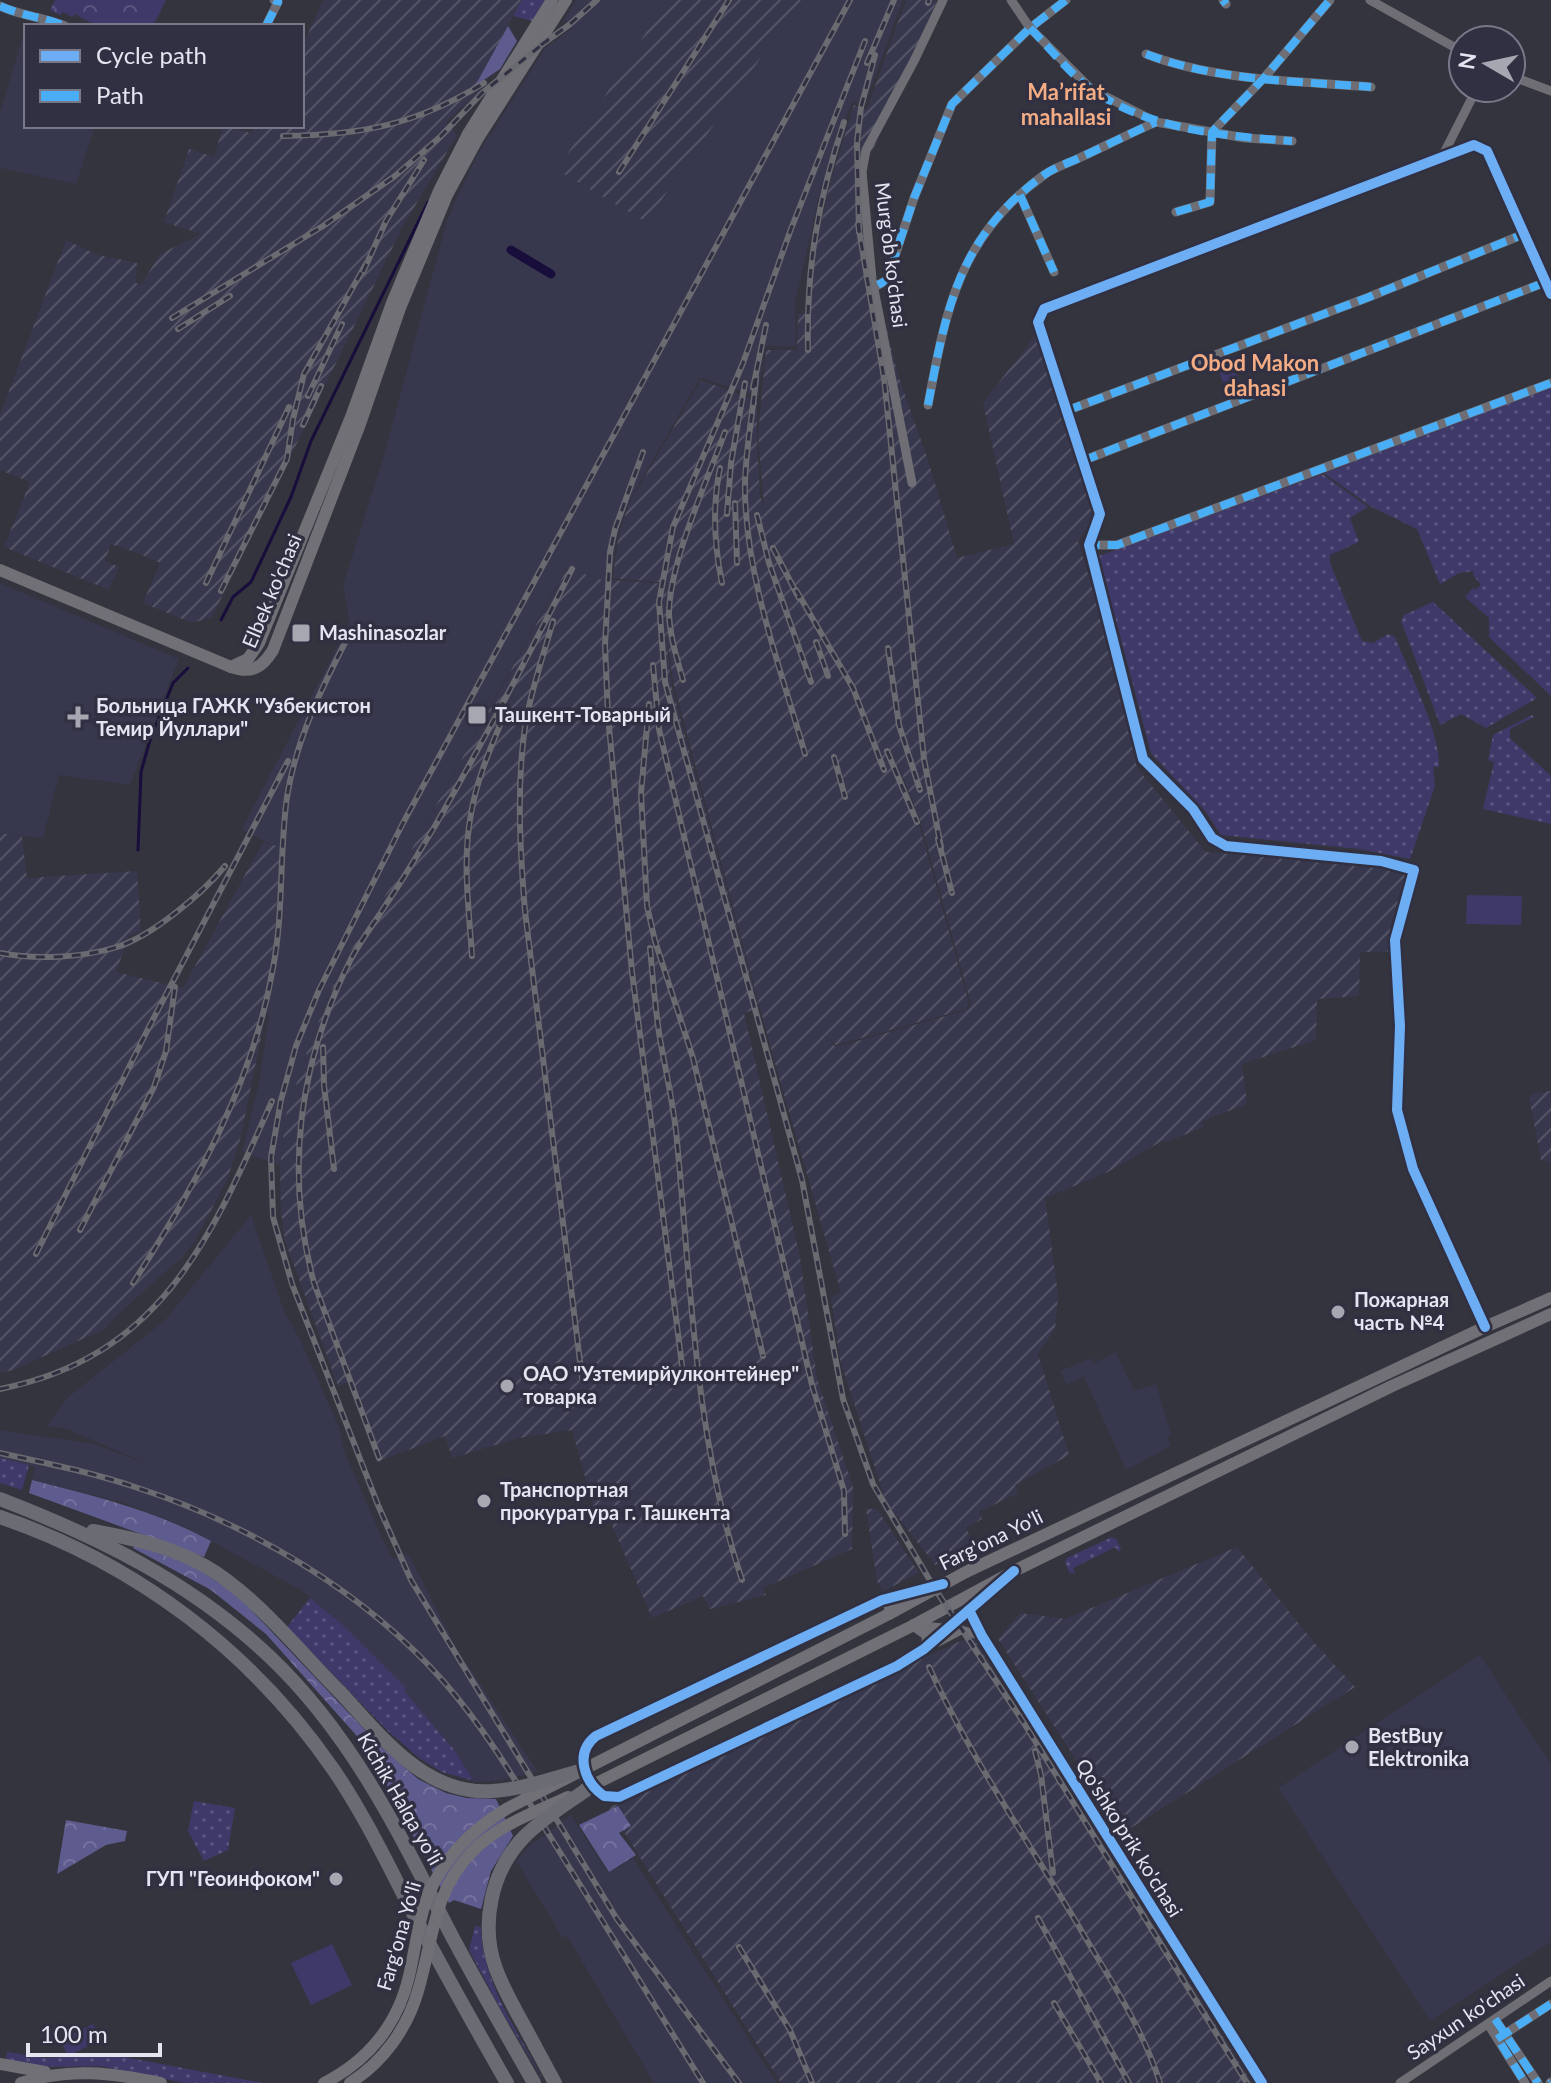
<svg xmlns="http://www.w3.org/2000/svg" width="1551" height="2083" viewBox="0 0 1551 2083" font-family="Lato,sans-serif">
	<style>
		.built { fill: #37374d }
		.industrial { fill: url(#industrial-furrows); fill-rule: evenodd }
		.grass { fill: url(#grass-dots) }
		.forest { fill: url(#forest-crowns) }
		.park { fill: url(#park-crowns) }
		.pitch { fill: #3e3968 }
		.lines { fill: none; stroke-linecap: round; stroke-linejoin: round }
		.stream { stroke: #180d3b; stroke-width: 3 }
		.canal { stroke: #180d3b; stroke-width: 9 }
		.minor { stroke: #6e6e74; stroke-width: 9 }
		.major { stroke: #707076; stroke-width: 12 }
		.highway { stroke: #6b6b73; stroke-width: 14 }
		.rail-casing { stroke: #6a6a71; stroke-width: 6 }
		.rail { stroke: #313042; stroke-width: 3; stroke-dasharray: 9; stroke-linecap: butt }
		.major-bridge { stroke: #707076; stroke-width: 12 }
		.highway-bridge { stroke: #6b6b73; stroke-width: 14 }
		.quiet { stroke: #49aef6; stroke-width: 8; stroke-dasharray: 16 8; stroke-linecap: butt }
		.cycleway-casing { stroke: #313042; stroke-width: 15 }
		.cycleway { stroke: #6dadf4; stroke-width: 10 }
		.poi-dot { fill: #a7a7b2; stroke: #313042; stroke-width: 3 }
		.labels { text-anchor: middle; stroke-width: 7; stroke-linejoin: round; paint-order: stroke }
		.street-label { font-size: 20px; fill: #e5e5f1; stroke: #313042 }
		.poi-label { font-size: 20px; font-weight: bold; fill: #e5e5f1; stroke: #313042; text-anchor: start }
		.neighbourhood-label { font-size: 22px; font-weight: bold; fill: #f3ac83; stroke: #313042 }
	</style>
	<defs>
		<pattern id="industrial-furrows" width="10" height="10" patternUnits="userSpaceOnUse" patternTransform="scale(2)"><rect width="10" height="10" fill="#37374d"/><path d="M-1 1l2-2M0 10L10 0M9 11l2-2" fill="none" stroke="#545467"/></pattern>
		<pattern id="grass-dots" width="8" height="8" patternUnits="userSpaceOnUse" patternTransform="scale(2)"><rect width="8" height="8" fill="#3e3968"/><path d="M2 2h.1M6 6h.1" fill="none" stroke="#5a567e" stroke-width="1.8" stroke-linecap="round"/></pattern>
		<pattern id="forest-crowns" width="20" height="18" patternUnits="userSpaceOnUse" patternTransform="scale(2)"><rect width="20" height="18" fill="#5e5b8e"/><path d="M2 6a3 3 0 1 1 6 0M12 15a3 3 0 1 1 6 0" fill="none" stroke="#75729e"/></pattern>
		<pattern id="park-crowns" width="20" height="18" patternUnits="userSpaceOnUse" patternTransform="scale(2)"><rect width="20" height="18" fill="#3e3968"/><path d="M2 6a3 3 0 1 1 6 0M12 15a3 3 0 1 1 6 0" fill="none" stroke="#5a567e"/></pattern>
	</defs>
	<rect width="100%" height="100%" fill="#34343e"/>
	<g class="built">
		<path d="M576,0H903L865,104L852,102L821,189L795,303L796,347L765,346L758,396L700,378L626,507L616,541L611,579H597L567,567L393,883L342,964L310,1043L286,1115L280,1165L242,1152L260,1078L269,1015L260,1010L274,960L278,922L271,919L277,847L241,830L346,630L349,620L343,585L385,452L447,220L476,157L545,48L572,28L564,20Z"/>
		<path d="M45,24L49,26H26V126H95L76,184L0,168V113L26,26Z"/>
		<path d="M0,583L179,659L130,785L59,775L43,838L0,833Z"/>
		<path d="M251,1215L284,1311L300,1339L339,1427L344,1451L383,1540L393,1559L408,1553L456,1647L538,1772L496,1781L475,1782L455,1751L405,1692V1688L344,1626L301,1590L187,1528L124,1503L32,1480L35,1467L0,1458V1430L94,1444L150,1465L67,1429L47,1426L67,1398L165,1320Z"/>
		<path d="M1116,1352L1134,1391L1156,1384L1171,1434L1167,1437L1171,1446L1126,1470L1084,1377L1066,1385L1060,1371L1091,1358L1094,1363Z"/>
		<path d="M1480,1655L1551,1764V1942L1430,2021L1278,1788Z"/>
		<path d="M571,1815L608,1873L633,1858L777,2083H654L567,1936L563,1938L516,1861L530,1845Z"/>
	</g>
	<g class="industrial">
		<path d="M323,0H522L476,85L480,91L446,122L457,135L402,228L212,617L192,623L143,603L160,563L140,554L111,544L105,561L119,567L109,590L4,547L30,482L0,470V415L66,240L98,255L137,263L136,283L141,285L160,254L201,234L164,222L189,149L214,157L223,126L251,133L256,126L266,128L267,126H302V47Z"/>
		<path d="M667,0H801L646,222L557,170Z"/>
		<path d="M906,0H937L916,50L883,114L878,113L888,117L866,165L875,282L898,375L928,460L957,558L1014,544L983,403L1038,332L1096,515L1078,541L1108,640L1137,768L1206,852L1368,863L1408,870L1389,952H1360L1359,996L1317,999L1316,1040L1242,1064L1247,1104L1202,1121L1204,1127L1169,1141H1162L1106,1173L1045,1198L1058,1294L1055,1329L1038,1354L1069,1455L1015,1485L1018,1493L979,1512L982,1519L966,1528L975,1546L935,1565L886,1502L840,1360L831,1297L841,1293L771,1049L673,681L664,617L671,684L759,1008L744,1013L800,1257L817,1378L853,1487L852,1549L763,1588L766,1595L710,1609L703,1596L652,1618L610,1521L596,1516L572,1430L519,1438L452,1458L445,1436L377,1462L348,1382L338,1386L285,1241L281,1212L280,1165L286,1115L310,1043L342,964L393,883L568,567L597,579L667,584L664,615L668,583L613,578L618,539L628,506L701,380L757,401V438L760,497L764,504L758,435L766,350H797L798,314L810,313L815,250L830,183L854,105L867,109ZM891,747L920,820L971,1004L967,1010L836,1047L822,1033L836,1045L966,1009L969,1003L918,821Z"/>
		<path d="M0,833L22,836L27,878L137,871L141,931L129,936L116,972L183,988L263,842L280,847L272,978L259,1013L265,1016L261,1038L240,1140L227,1180L195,1241L183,1256L114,1318L105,1329L13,1370L0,1373Z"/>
		<path d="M1551,1091V1167L1549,1162L1541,1160L1529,1097L1534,1093Z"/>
		<path d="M866,1509H877L919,1573L883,1591L877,1581Z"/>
		<path d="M1237,1547L1312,1640L1355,1687L1123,1833L998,1639L1020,1613L1065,1619Z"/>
		<path d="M972,1636L1252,2083H781L609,1808L724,1747Z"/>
	</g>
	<g class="grass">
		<path d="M522,0H545L532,21L513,16Z"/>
		<path d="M1551,388V696L1489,637V618L1465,597L1473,588L1475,590L1481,585L1473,575L1474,571L1459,573L1440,584L1417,529L1370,506L1324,473Z"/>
		<path d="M1322,474L1368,507L1350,518L1359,542L1330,555V563L1362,641L1373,643L1388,634L1395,637C1408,670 1441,734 1439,767H1433L1435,786L1410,859L1359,849L1221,835L1206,812L1151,753L1099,556Z"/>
		<path d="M1433,602L1537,698L1486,728L1461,714L1440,725L1401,621L1404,615Z"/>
		<path d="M1532,715L1534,717L1510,729V738L1551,776V824L1483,809L1494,762L1488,760L1493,735Z"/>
		<path d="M0,1458L29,1465L22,1490L0,1483Z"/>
		<path d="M1112,1537L1116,1539L1121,1548L1119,1552L1115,1547L1073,1568L1075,1574L1069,1572L1065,1562L1067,1558Z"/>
		<path d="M310,1598L344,1626L406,1688L405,1692L455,1751L474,1781L442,1772L419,1758L388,1731L287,1627Z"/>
		<path d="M194,1801L235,1808L228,1850L204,1861L188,1831Z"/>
		<path d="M475,1926L481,1927C482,1983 520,2035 545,2083L501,2010L469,1950Z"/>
		<path d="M7,2052L46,2058L108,2054L263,2083H185L100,2066L42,2067L6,2060Z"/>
	</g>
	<g class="forest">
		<path d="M508,26L517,41L500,69L475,86Z"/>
		<path d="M32,1480C94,1496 154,1510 211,1541L204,1557L29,1493Z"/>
		<path d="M136,1544L192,1565L238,1596L382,1748L418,1779L446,1793L467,1798L496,1799L513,1836L491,1871L481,1909L454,1900L449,1903L364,1744L266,1634L211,1590L133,1548Z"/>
		<path d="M618,1806L631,1826L619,1833L636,1855L609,1872L579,1825Z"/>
		<path d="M66,1820L127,1831L125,1841L106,1845L57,1874Z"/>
	</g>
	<path class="park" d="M55,0H166L153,26H96L75,14L72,17L63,12L60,15L50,10Z"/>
	<g class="pitch">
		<path d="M1231,358L1242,387L1227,393L1216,364Z"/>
		<path d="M1467,895L1522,896L1521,925L1466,924Z"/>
		<path d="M332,1944L352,1985L311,2005L291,1963Z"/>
		<path d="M93,2024L101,2040L68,2056L60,2040Z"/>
	</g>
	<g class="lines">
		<g class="stream">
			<path d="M221,620L233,597L251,582L291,497L311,441L428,202"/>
			<path d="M138,850L141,772L150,740L173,683L188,668"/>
		</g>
		<path class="canal" d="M511,250L551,274"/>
		<g class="minor">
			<path d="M1011,0L1030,28L1091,89L1156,122L1245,138L1292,141"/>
			<path d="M1223,0L1226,4"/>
			<path d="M1370,0L1463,52"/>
			<path d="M0,6C22,16 43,17 65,26"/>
			<path d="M266,26L278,2L274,0"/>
			<path d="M1146,54C1216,81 1297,81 1371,87"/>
			<path d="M1511,76L1551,91"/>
			<path d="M1443,155L1477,88"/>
			<path d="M1020,195L1054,272"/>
			<path d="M1176,212L1210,202L1212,132L1264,78L1330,0"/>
			<path d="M878,285L887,280L914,198L952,104L1030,28L1066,0"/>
			<path d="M928,405C946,309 959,236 1044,175C1053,168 1066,164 1077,159C1103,147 1129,134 1156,122"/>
			<path d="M1066,411L1369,297L1524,234"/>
			<path d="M1082,461L1546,282"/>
			<path d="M912,483L872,279L862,172L866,150L914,61L943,0"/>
			<path d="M1089,545H1117L1551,383"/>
			<path d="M1485,1327L1413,1169L1397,1110L1400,1026L1395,940L1414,870L1381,861L1226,846L1212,838L1193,809L1143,759L1089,545L1100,514L1038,322L1044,309L1474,145L1487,151L1551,294"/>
			<path d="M930,1588L882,1600L596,1736C574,1753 584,1782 604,1796L619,1797L897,1666L924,1649L999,1583"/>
			<path d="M969,1610L982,1636L1262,2083"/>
			<path d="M917,1625L950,1629"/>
			<path d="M938,1642L961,1630L982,1636"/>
			<path d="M1495,2019L1538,2083"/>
			<path d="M1488,2024L1525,2083"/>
			<path d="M1500,2037L1551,2004"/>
			<path d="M1400,2083L1551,1981"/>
			<path d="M1550,2083L1551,2082"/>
		</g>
		<g class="major">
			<path d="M0,570L231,667C252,674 262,668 273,650L360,424L400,308L447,195L478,138L566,0"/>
			<path d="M231,667L248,659L259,643L351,417L392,303L439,191L468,134L552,0"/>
			<path d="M882,1600L891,1605L889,1614L966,1572L1485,1327L1551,1298"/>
			<path d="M914,1625L1014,1571L1392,1386L1551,1314"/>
			<path d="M914,1625L927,1634L928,1641L924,1649"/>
			<path d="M0,2064L45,2072"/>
			<path d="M21,2083C69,2067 113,2073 161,2083"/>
		</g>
		<g class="highway">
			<path d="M0,1499C99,1537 192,1583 270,1657C348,1731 395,1824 443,1919C471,1974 503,2028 534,2083"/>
			<path d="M0,1517C135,1563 252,1651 333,1769C364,1814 388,1865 413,1913C443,1970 475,2027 507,2083"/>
			<path d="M93,1531C131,1538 170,1546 205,1566C253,1593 300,1652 340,1692"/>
			<path d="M535,2046L555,2083"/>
		</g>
		<g class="rail-casing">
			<g id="rail">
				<path d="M928,3L929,0"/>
				<path d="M865,41L791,229L743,363L673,527L659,602L665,682L802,1180L843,1399L873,1484L935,1589L1022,1720L1247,2083"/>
				<path d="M541,45L569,25L597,0"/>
				<path d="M867,63L894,0"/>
				<path d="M283,136C362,135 416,125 484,83"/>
				<path d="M619,172L729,0"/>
				<path d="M858,224L884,378L924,759L941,847"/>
				<path d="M859,232L857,142L861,107L875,55"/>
				<path d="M363,272L386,221L424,160"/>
				<path d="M172,318L323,226L395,176L440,137L482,93L549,39"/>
				<path d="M178,329L230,296"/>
				<path d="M808,350C806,268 818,200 844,122"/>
				<path d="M756,378C753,415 744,455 745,493C747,582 781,669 805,754"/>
				<path d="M753,388L766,325"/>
				<path d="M308,396L342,324"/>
				<path d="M303,425L321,386"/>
				<path d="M643,452L615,529L610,552L605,645L608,716L632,972L683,1373"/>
				<path d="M720,468C712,507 714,544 722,583"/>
				<path d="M735,503L737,563"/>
				<path d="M727,514L731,463L745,383"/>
				<path d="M757,515L769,563L811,682"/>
				<path d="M773,548L799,598"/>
				<path d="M206,583L289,407"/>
				<path d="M796,590L853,688L884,770"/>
				<path d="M221,591L287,459L293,419L304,374L366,264"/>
				<path d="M553,621C544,654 532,687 526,721C516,781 520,851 525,911L582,1378"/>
				<path d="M816,642L828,676"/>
				<path d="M888,648L899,725L920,790"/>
				<path d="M653,665L659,729L812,1385L844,1491L845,1534"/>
				<path d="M683,680C677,659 670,637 669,614C669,563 707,481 725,432"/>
				<path d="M649,704L641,793L647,906L655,941L693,1058L763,1356"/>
				<path d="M887,751L917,822"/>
				<path d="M834,757L845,797"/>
				<path d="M938,839L952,893"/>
				<path d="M650,948C653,979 655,1009 660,1039C666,1073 674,1106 677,1141C691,1288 695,1440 742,1580"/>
				<path d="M0,953C36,960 81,958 117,947C152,936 202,894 225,866"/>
				<path d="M472,956C469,909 462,860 471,814C476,783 488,754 500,725"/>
				<path d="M323,1047L324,1085L334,1169"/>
				<path d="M80,1230L154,1087L166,1051L175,987"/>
				<path d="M36,1254L148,1029L288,761"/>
				<path d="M133,1283C196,1185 253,1083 273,968C284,911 279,854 287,797C296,739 323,685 350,633"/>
				<path d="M0,1389C162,1357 212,1236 272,1101"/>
				<path d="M0,1453C45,1463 91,1472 135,1487C249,1524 364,1591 444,1682C488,1732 521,1790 556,1846C605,1925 654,2004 703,2083"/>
				<path d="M379,1458L314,1283C284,1172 299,1061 351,959C361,940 375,922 387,903C404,878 419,852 435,826C483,742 529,655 572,569"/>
				<path d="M929,1667C973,1763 1035,1851 1088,1942C1115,1987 1144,2032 1160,2083"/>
				<path d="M1035,1751L1041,1775L1053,1873"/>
				<path d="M1038,1918L1129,2083"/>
				<path d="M739,1947L790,2030L812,2083"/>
				<path d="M1054,2003L1101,2083"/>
				<path d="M739,2083L617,1919L411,1580L378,1505L292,1284L273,1217L271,1157L281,1100L296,1046L319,990L403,823L850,0"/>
			</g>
		</g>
		<use href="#rail" class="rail"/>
		<g class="major-bridge">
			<path d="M585,1789L914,1625"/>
			<path d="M324,2083C368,2061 398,2024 409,1976C415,1950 418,1923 427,1898C443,1858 471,1830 508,1808L889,1614"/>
			<path d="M350,2083C383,2062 407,2029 418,1991C433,1941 433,1890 473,1851C498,1825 536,1812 568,1797"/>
		</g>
		<g class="highway-bridge">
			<path d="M340,1692C382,1737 425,1796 493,1791C523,1789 554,1778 583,1770"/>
			<path d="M535,2046C522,2021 506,1996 496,1969C480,1925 491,1871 524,1837C544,1817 570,1802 593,1785"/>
		</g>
		<g class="quiet">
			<path d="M1223,0L1226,4"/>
			<path d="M0,6C22,16 43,17 65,26"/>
			<path d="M266,26L278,2L274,0"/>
			<path d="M1030,28C1049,47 1069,73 1091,89C1149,130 1224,136 1292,141"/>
			<path d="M1146,54C1216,81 1297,81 1371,87"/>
			<path d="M1020,195L1054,272"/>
			<path d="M1176,212L1210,202L1212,132L1264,78L1330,0"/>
			<path d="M878,285L887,280L914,198L952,104L1030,28L1066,0"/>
			<path d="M928,405C946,309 959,236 1044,175C1053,168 1066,164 1077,159C1103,147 1129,134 1156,122"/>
			<path d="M1066,411L1369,297L1524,234"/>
			<path d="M1082,461L1546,282"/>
			<path d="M1091,540L1089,545H1117L1551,383"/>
			<path d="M1495,2019L1538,2083"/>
			<path d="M1497,2039L1551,2004"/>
			<path d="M1501,2044L1525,2083"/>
			<path d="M1550,2083L1551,2082"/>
		</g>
		<g class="cycleway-casing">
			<g id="cycleway">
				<path d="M1485,1327L1413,1169L1397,1110L1400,1026L1395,940L1414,870L1381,861L1226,846L1212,838L1193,809L1143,759L1089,545L1100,514L1038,322L1044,309L1474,145L1487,151L1551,294"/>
				<path d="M943,1584L882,1600L596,1736C574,1753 584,1782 604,1796L619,1797L897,1666L924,1649L1014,1571"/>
				<path d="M969,1610L982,1636L1262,2083"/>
			</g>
		</g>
		<use href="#cycleway" class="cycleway"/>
	</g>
	<g class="poi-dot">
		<rect x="291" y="623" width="20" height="20" rx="4"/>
		<rect x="467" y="705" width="20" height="20" rx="4"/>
		<path d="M74 705h8v8h8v8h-8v8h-8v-8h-8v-8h8z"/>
		<circle cx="1338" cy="1312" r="8"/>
		<circle cx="507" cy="1386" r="8"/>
		<circle cx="484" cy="1501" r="8"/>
		<circle cx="1352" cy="1747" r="8"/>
		<circle cx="336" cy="1879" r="8"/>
	</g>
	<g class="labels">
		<g class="street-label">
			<text transform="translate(891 255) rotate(83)" y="7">Murg’ob ko’chasi</text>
			<text transform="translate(272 591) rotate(-67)" y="7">Elbek ko'chasi</text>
			<text transform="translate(991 1540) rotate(-26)" y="7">Farg'ona Yo'li</text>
			<text transform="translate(400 1799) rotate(60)" y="7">Kichik Halqa yo'li</text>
			<text transform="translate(1129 1838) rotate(58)" y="7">Qo'shko'prik ko'chasi</text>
			<text transform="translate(399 1936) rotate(-74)" y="7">Farg'ona Yo'li</text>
			<text transform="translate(1466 2017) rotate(-34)" y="7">Sayxun ko'chasi</text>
		</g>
		<g class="poi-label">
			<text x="319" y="640">Mashinasozlar</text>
			<text x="96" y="713">Больница ГАЖК "Узбекистон<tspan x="96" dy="23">Темир Йуллари"</tspan></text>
			<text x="495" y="722">Ташкент-Товарный</text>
			<text x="1354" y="1307">Пожарная<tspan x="1354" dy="23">часть №4</tspan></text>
			<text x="523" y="1381">ОАО "Узтемирйулконтейнер"<tspan x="523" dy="23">товарка</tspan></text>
			<text x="500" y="1497">Транспортная<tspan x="500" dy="23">прокуратура г. Ташкента</tspan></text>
			<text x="1368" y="1743">BestBuy<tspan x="1368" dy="23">Elektronika</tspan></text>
			<text x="320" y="1886" text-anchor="end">ГУП "Геоинфоком"</text>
		</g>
		<g class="neighbourhood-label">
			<text x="1066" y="100">Maʼrifat<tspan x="1066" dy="25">mahallasi</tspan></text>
			<text x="1255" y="371">Obod Makon<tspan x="1255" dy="25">dahasi</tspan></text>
		</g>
	</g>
	<rect x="24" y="24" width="280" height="104" fill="#313042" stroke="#797888" stroke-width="2"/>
	<rect x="40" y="50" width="40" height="12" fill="#6dadf4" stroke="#797888" stroke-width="2"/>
	<text x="96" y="64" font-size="24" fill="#e5e5f1">Cycle path</text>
	<rect x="40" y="90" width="40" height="12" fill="#49aef6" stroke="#797888" stroke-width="2"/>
	<text x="96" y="104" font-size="24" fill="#e5e5f1">Path</text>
	<g transform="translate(1487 64) rotate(279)"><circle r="38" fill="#313042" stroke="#797888" stroke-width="2"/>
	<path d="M0-6L14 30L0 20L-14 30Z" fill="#a7a7b2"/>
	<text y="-12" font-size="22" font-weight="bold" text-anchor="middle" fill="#e5e5f1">N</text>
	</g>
	<path d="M28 2043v12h132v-12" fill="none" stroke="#e5e5f1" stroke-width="4"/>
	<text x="40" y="2043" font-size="24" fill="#e5e5f1" stroke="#313042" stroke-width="6" paint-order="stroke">100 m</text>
</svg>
